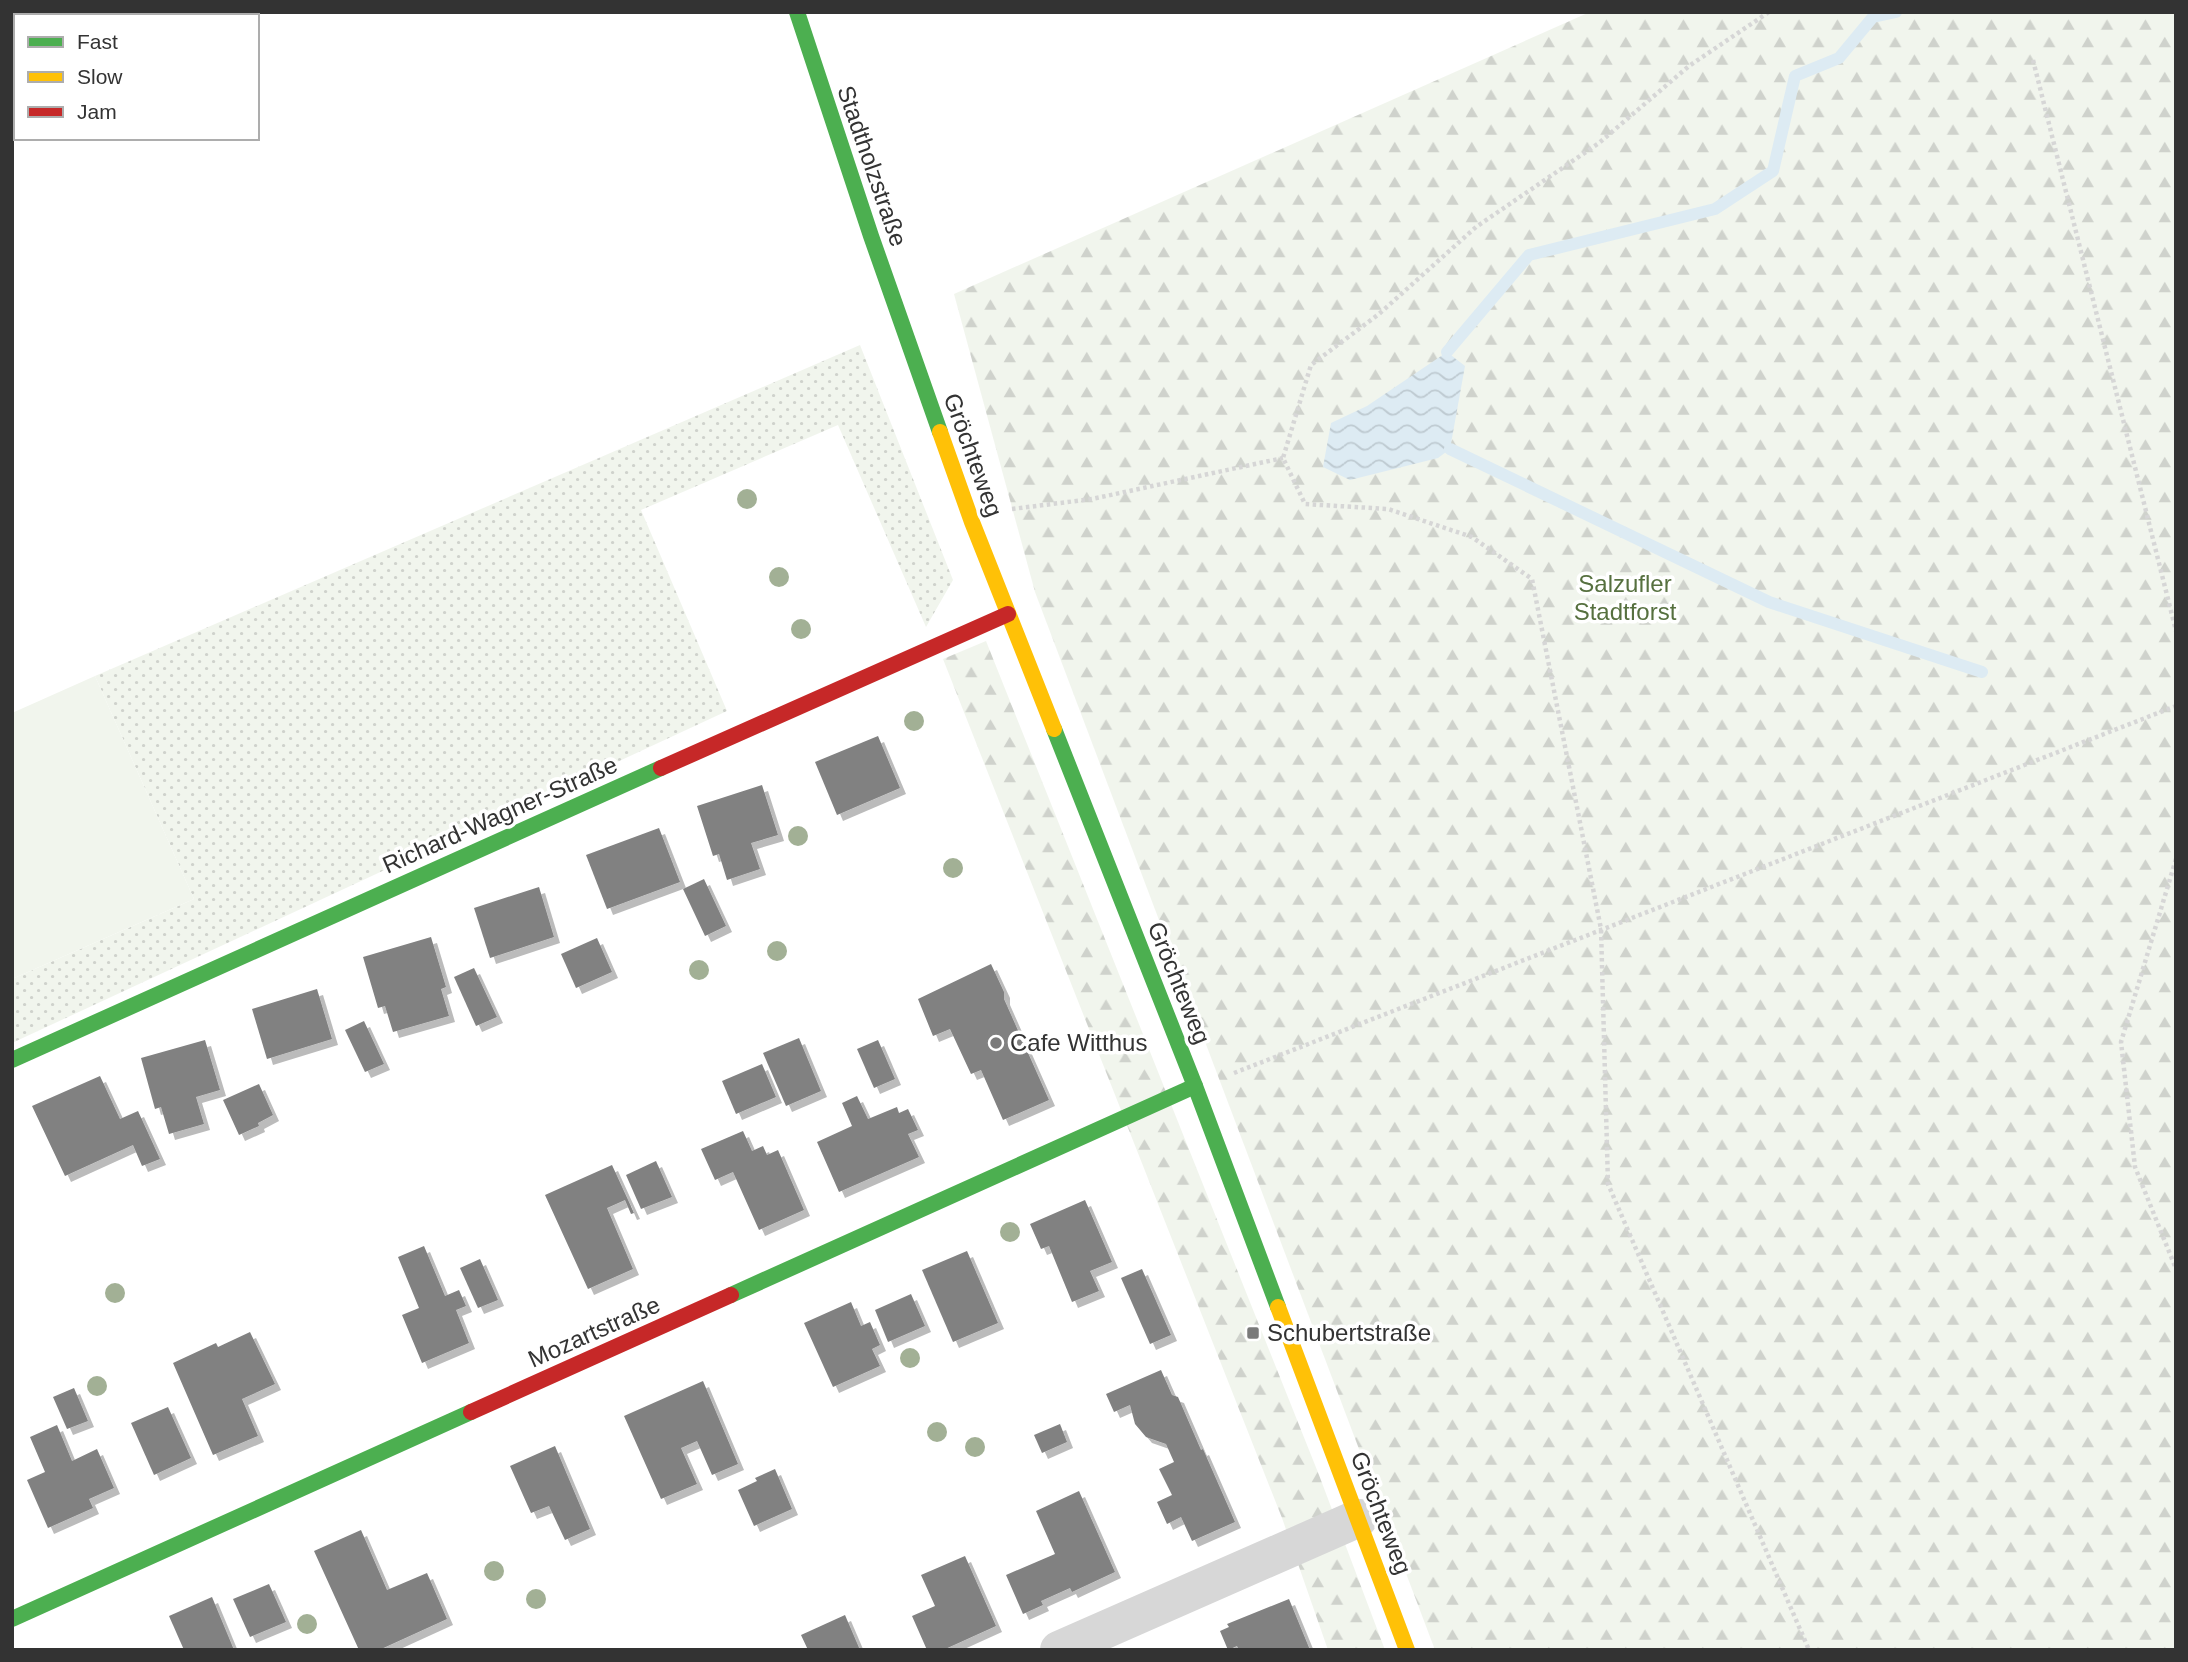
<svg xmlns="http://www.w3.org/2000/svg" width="2188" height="1662" viewBox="0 0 2188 1662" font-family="Arial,sans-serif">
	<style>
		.green { fill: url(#green-dots) }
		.forest { fill: url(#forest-firs) }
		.pitch { fill: #f1f5ed }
		.water { fill: url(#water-waves) }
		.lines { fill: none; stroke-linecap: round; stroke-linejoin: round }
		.stream { stroke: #ddebf3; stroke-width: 12 }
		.building { fill: #818181; filter: url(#shadow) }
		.path { stroke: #d6d6d6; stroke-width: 4.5; stroke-dasharray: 3.5 3.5; stroke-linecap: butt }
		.street { stroke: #d7d7d7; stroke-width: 38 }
		.fast { stroke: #4caf50; stroke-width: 16 }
		.slow { stroke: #ffc107; stroke-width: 16 }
		.jam { stroke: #c62828; stroke-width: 16 }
		.tree { fill: #a2b095 }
		.poi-dot { fill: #7a7a7a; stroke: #fff; stroke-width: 2.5 }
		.labels { text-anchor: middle; stroke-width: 7; stroke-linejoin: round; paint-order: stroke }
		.street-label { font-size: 24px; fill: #333; stroke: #fff }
		.park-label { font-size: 24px; fill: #56703f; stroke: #fff }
		.poi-label { font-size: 24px; fill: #333; stroke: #fff; text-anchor: start }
	</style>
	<defs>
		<pattern id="green-dots" width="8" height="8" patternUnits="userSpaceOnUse" patternTransform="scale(1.75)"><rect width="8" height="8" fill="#f1f5ed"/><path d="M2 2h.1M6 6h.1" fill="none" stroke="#cfd2cc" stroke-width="1.8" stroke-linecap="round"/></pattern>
		<pattern id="forest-firs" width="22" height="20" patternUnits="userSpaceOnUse" patternTransform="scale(1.75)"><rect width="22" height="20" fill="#f1f5ed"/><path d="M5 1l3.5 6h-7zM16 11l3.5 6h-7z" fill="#cfd2cc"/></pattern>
		<pattern id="water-waves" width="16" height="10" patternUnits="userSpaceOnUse" patternTransform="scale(1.75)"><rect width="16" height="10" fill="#ddebf3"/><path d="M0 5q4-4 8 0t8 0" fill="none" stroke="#becad1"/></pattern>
		<filter id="shadow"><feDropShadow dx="6" dy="6" stdDeviation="0" flood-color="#0004"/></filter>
	</defs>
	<rect width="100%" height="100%" fill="#fff"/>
	<path class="green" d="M860,345L953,580L926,627L838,425L641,510L727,711L12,1043V979L194,899L95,676Z"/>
	<g class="forest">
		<path d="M1590,12H2176V1650H1435L1035,592L954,294Z"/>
		<path d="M986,641L1319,1475L1385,1650H1328L1282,1518L943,659Z"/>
	</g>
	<path class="pitch" d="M95,676L194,899L12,979V713Z"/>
	<path class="water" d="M1447,352L1465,366L1450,449L1438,458L1350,480L1323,467L1331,423L1367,406Z"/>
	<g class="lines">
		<g class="stream">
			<path d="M1447,352L1529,255L1715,209L1773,171L1795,76L1839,58L1873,17L1896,12"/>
			<path d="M1450,449L1769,602L1982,672"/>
		</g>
	</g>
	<g class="building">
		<path d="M878,736L900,788L837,815L815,762Z"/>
		<path d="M762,785L778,835L751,843L760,869L727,880L719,854L713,856L697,806Z"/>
		<path d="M659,828L680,882L607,909L586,855Z"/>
		<path d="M704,879L726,926L705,936L683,889Z"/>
		<path d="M539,887L554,937L490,958L474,908Z"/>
		<path d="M431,937L446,987L441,989L449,1016L393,1032L385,1006L378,1008L363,957Z"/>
		<path d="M597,938L612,972L576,988L561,954Z"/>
		<path d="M991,964L1004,992V999L1049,1100L1003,1120L981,1070L971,1074L950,1029L933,1036L918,999Z"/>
		<path d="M474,968L497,1017L476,1026L454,977Z"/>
		<path d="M317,989L332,1039L267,1059L252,1009Z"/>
		<path d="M364,1021L384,1064L365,1072L345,1030Z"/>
		<path d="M799,1038L821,1091L786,1106L763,1053Z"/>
		<path d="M205,1040L220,1090L196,1097L204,1124L169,1134L161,1107L155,1109L141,1058Z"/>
		<path d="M878,1040L895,1079L874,1088L857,1049Z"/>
		<path d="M762,1064L776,1097L736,1114L722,1081Z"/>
		<path d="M100,1076L120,1119L138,1111L160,1159L142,1166L133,1145L65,1176L32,1106Z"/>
		<path d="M259,1084L273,1115L258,1123L259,1126L239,1135L223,1100Z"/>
		<path d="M857,1096L868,1119L897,1107L899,1113L908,1109L918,1130L908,1134L919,1157L839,1192L817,1142L852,1126L842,1103Z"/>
		<path d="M743,1131L752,1151L763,1146L767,1155L778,1150L804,1210L759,1230L733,1172L715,1180L701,1149Z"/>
		<path d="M656,1161L672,1197L641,1209L626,1175Z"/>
		<path d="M612,1165L634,1213L631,1214L625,1200L607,1208L633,1269L588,1289L545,1195Z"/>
		<path d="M1085,1200L1112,1262L1090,1271L1099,1291L1072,1302L1049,1246L1041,1249L1030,1224Z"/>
		<path d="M424,1246L445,1296L459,1290L466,1306L456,1310L469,1343L422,1363L402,1315L419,1308L398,1257Z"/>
		<path d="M967,1251L998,1323L953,1342L922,1270Z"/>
		<path d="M480,1259L498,1300L478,1308L460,1268Z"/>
		<path d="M1142,1269L1171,1335L1150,1344L1121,1278Z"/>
		<path d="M911,1294L925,1326L888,1342L875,1310Z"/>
		<path d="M851,1302L861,1326L870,1322L880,1345L872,1349L880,1366L833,1387L804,1323Z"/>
		<path d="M250,1332L275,1384L242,1399L258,1436L213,1455L173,1363L216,1343L218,1347Z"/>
		<path d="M1161,1370L1172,1395L1178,1397L1201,1450L1203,1449L1235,1522L1192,1541L1181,1517L1167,1524L1157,1502L1172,1495L1159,1469L1174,1462L1166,1444L1146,1437L1135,1424L1130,1405L1114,1412L1106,1394Z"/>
		<path d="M703,1381L738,1464L712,1475L697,1441L681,1448L697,1484L661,1499L624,1416Z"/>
		<path d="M74,1388L88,1421L67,1429L53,1397Z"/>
		<path d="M168,1407L191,1458L154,1475L131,1423Z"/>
		<path d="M1060,1424L1067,1442L1042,1453L1034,1435Z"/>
		<path d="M57,1425L72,1461L97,1449L114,1488L89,1499L93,1508L48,1528L27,1480L45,1472L30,1437Z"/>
		<path d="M555,1446L590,1529L565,1540L549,1506L531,1513L510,1466Z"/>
		<path d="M775,1469L792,1509L754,1526L738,1490L757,1481L755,1478Z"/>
		<path d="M1079,1491L1115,1572L1072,1592L1070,1588L1041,1601L1043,1605L1023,1614L1006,1575L1055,1554L1036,1511Z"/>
		<path d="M361,1530L387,1590L427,1573L447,1619L379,1650H359L314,1551Z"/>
		<path d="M965,1556L996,1626L943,1650H927L912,1616L935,1606L921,1575Z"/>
		<path d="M269,1584L286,1622L250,1637L233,1599Z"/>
		<path d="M212,1597L234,1650H184L169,1616Z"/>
		<path d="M1289,1599L1310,1650H1239L1237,1646L1228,1650L1220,1631L1229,1627L1227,1624Z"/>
		<path d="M845,1615L860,1650H808L801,1635Z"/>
	</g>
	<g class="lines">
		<g class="path">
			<path d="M1769,12L1689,66L1599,143L1476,227L1379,314L1311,365L1283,458L1305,504L1388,509L1472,537L1532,579L1601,929L1608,1184L1809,1650"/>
			<path d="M2033,60L2176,631"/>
			<path d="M1012,509L1092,499L1283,458"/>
			<path d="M2176,859L2121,1042L2135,1167L2176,1269"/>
			<path d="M1234,1073L2176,706"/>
		</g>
		<path class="street" d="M1059,1650L1359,1518"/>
		<g class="fast">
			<path d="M797,12L871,236L940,432"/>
			<path d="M1054,729L1195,1086L1278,1307"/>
			<path d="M12,1060L661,768"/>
			<path d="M731,1295L1195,1086"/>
			<path d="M12,1619L471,1412"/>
		</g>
		<g class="slow">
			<path d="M940,432L972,522L1054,729"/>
			<path d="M1278,1307L1407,1650"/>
		</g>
		<g class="jam">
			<path d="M661,768L1008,614"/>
			<path d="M471,1412L731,1295"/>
		</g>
	</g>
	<g class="tree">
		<circle cx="747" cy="499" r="10"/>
		<circle cx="779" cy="577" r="10"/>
		<circle cx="801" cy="629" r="10"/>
		<circle cx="914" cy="721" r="10"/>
		<circle cx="798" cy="836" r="10"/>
		<circle cx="953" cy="868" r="10"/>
		<circle cx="777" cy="951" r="10"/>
		<circle cx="699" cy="970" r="10"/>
		<circle cx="1010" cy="1232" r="10"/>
		<circle cx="115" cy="1293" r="10"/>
		<circle cx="910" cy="1358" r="10"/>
		<circle cx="97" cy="1386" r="10"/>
		<circle cx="937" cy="1432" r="10"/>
		<circle cx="975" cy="1447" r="10"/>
		<circle cx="494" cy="1571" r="10"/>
		<circle cx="536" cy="1599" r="10"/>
		<circle cx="307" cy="1624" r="10"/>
	</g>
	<g class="poi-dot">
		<circle cx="996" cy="1043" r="7"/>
		<rect x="1246" y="1326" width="14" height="14" rx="3.5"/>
	</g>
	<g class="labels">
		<g class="street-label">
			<text transform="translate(872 166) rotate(71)" y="8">Stadtholzstraße</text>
			<text transform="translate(973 455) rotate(70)" y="8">Gröchteweg</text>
			<text transform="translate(500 815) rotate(-24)" y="8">Richard-Wagner-Straße</text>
			<text transform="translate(1179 983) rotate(68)" y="8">Gröchteweg</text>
			<text transform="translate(594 1332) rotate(-24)" y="8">Mozartstraße</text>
			<text transform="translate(1381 1513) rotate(69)" y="8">Gröchteweg</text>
		</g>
		<g class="park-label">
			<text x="1625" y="592">Salzufler<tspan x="1625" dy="28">Stadtforst</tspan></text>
		</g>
		<g class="poi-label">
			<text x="1010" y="1051">Cafe Witthus</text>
			<text x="1267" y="1341">Schubertstraße</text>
		</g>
	</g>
	<rect width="2188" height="1662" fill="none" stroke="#333333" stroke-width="28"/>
	<rect x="14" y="14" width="245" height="126" fill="#ffffff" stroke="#adadad" stroke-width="2"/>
	<rect x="28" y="37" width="35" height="10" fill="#4caf50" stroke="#adadad" stroke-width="2"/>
	<text x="77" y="49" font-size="21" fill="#333333">Fast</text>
	<rect x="28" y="72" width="35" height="10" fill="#ffc107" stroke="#adadad" stroke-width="2"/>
	<text x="77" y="84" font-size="21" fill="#333333">Slow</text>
	<rect x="28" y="107" width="35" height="10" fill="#c62828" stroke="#adadad" stroke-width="2"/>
	<text x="77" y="119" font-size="21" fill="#333333">Jam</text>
</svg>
